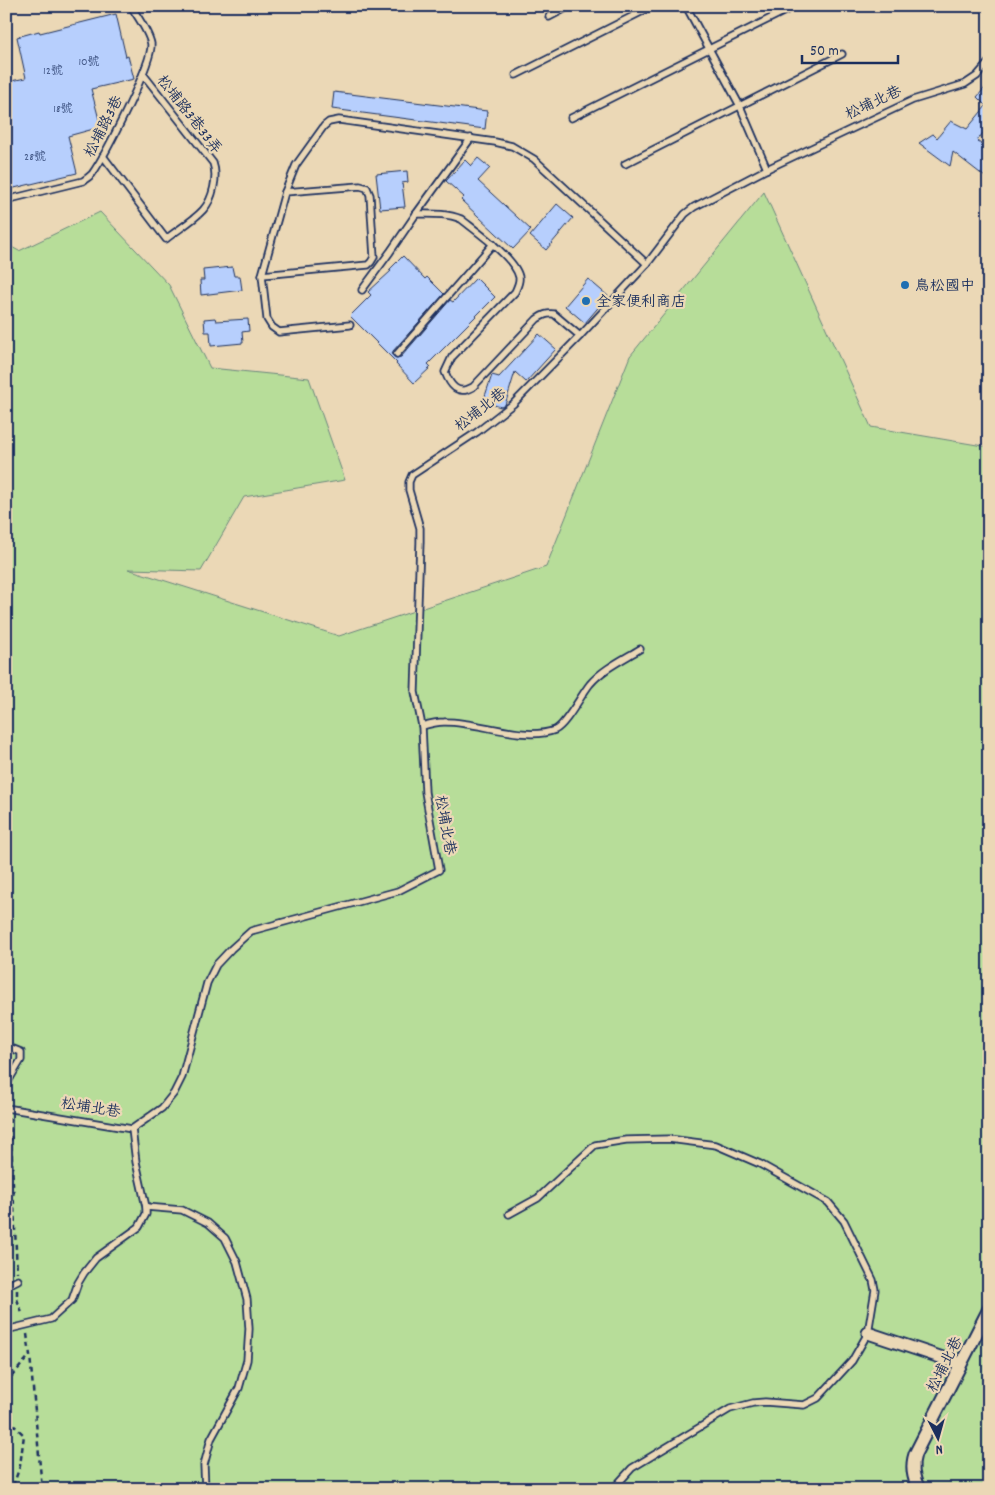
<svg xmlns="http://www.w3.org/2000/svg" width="995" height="1495" viewBox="0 0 995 1495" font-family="Dekko,'LXGW WenKai TC',sans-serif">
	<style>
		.green { fill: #b7dd99; stroke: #69867c }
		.building { fill: #b7cffd; stroke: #1b2f5e }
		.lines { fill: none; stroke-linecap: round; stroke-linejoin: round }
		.service-casing { stroke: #1b2f5e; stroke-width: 9 }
		.minor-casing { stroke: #1b2f5e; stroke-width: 15 }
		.path { stroke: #1b2f5e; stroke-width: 2.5; stroke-dasharray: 5 4; stroke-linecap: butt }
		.service { stroke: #ebd8b6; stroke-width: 5.5 }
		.minor { stroke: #ebd8b6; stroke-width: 11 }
		.poi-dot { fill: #1f6fb2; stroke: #ebd8b6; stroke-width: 2 }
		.labels { text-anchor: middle; stroke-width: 4.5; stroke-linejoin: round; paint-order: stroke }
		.number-label { font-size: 12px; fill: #425786 }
		.street-label { font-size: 15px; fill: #1b2f5e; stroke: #ebd8b6 }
		.poi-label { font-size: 15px; fill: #1b2f5e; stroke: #ebd8b6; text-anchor: start }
	</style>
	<rect width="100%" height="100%" fill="#ebd8b6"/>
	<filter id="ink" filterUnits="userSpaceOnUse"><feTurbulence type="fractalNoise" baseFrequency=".02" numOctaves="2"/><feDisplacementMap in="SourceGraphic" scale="10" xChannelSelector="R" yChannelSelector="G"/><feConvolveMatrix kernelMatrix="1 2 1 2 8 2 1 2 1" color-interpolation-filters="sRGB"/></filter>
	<g filter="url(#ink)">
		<path class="green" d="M764,192L871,427L989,447V1489H6V244L19,251L100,212L169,285L210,368L309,378L345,480L244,497L201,571L128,569L339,636L546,567L630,356Z"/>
		<g class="building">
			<path d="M116,14L126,57L128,56L134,79L91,89L101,127L68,136L77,173L6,190V82L26,78L17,37L39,31L40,33Z"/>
			<path d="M989,83V125L977,141L989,150V180L953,152L950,166L919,143L933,134L937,138L951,121L967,129L986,106L977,97Z"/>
			<path d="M334,92L487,111L485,129L332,109Z"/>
			<path d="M478,158L490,168L478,181L531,230L513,249L461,200L464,197L446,181L465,160L471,166Z"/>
			<path d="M407,171L408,182L402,183L405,207L380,209L376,174Z"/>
			<path d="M557,204L573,218L546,250L530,236Z"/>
			<path d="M403,256L425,279L427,277L444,294L393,351L392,355L396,358L401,357L450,300L453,302L476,278L495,297L428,364L431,367L414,383L396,364L397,363L350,316L371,295L368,292L391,271L389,270Z"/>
			<path d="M232,267L234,276H240L242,290L201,295L200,280H204L203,270Z"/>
			<path d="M588,279L608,296L585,323L565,306Z"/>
			<path d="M215,318L216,321L248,319L249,331L242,332L243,343L211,346L210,332H205L204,319Z"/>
			<path d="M539,334L556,349L526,382L515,372L505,405L501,407L483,402L492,375L499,377Z"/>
		</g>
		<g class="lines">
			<g class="service-casing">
				<g id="service">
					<path d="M686,6L740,106L767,169"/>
					<path d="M549,17L570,6"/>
					<path d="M516,75L653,6"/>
					<path d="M571,118L795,6"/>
					<path d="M103,156L166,239C177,230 193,221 203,210C213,199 218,177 213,163L143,74"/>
					<path d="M625,164L842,54"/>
					<path d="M6,200L83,181C86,179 89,177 92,174C105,156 153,62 151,44C149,32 137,16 131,6"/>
					<path d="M416,214C431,214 447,213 461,219C476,231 515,258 519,277C520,282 517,287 515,292L452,357L445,372C450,385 457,396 473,387L537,319C543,315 547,313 554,314L580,336"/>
					<path d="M262,275L368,265L371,262L374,257L370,195L367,188L360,186L285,192"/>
					<path d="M362,290L390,252L416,214L471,138"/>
					<path d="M350,325L279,332L272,327L267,319L262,275L285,192L296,165L324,126L329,122L339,120L495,142L512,146L534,159L647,264"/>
					<path d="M397,354L493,244"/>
					<path d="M422,726C429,724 437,722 444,722C478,721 523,742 555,730C566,725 581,695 590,684C603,669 622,660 640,649"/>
					<path d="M6,1046L21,1052V1060L6,1085"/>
					<path d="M6,1108L132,1129L162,1108L174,1093L182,1077L207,983L216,965L231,949L251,931L398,891L439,870L425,792L422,726L415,692L420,542V528L409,490V482L412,475L477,432L513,404L580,336L647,264L685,214L694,207L767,169L913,100L965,84L977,76L989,62"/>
					<path d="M146,1207L182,1210L208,1223L225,1238L237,1262L247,1299L249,1329L247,1360L239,1388L211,1439L204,1465L205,1489"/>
					<path d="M509,1214L538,1198L595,1145L626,1140L669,1139L716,1145L760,1164L828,1202L844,1221L873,1280L875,1290L868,1333L852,1361L818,1398L804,1405L765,1402L753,1403L730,1409L632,1468L613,1489"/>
					<path d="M6,1286L18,1280"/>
					<path d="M6,1330L51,1319L72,1300L78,1283L84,1273L96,1258L139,1227L146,1214V1207L136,1162L132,1129"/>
				</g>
			</g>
			<g class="minor-casing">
				<g id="minor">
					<path d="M868,1333L961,1364"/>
					<path d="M919,1489C913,1478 911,1466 915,1454L989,1309"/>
				</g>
			</g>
			<g class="path">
				<path d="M10,1118L17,1272"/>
				<path d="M17,1290V1299L23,1316"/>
				<path d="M27,1334L30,1355L42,1489"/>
				<path d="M6,1383L30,1355"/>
				<path d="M6,1418L24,1435L20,1466L12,1489"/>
			</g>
			<use href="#service" class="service"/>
			<use href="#minor" class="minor"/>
		</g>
	</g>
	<g class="poi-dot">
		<circle cx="905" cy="285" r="5"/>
		<circle cx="586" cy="301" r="5"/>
	</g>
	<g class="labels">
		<g class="number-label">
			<text x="89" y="65">10號</text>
			<text x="53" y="74">12號</text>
			<text x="63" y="112">18號</text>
			<text x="35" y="160">28號</text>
		</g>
		<g class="street-label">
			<text transform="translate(873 102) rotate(-25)" y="5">松埔北巷</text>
			<text transform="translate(190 114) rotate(52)" y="5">松埔路3巷33弄</text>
			<text transform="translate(103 126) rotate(-63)" y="5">松埔路3巷</text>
			<text transform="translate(480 409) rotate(-38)" y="5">松埔北巷</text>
			<text transform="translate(446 825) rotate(80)" y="5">松埔北巷</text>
			<text transform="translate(91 1107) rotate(9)" y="5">松埔北巷</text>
			<text transform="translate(944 1364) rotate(-63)" y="5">松埔北巷</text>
		</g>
		<g class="poi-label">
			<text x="915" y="290">鳥松國中</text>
			<text x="596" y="306">全家便利商店</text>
		</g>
	</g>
	<rect width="995" height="1495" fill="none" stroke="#ebd8b6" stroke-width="25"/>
	<rect x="12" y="12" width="970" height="1470" fill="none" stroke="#1b2f5e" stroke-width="2" filter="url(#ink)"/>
	<g transform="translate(938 1438) rotate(174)" stroke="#ebd8b6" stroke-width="4" paint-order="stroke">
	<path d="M0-4L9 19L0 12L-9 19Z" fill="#1b2f5e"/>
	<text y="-8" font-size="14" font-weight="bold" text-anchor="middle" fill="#1b2f5e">N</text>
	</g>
	<path d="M802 55v8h96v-8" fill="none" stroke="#1b2f5e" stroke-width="2.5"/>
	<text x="810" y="55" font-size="15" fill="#1b2f5e" stroke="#ebd8b6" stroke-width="4" paint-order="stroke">50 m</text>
</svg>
